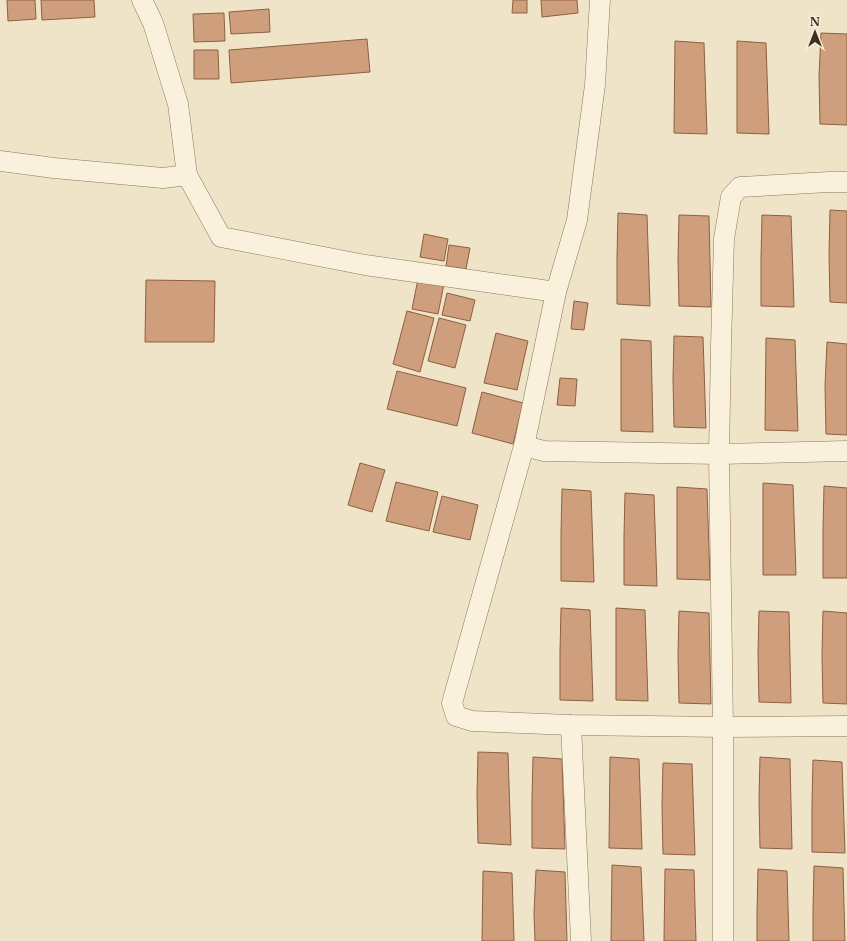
<svg xmlns="http://www.w3.org/2000/svg" width="847" height="941" viewBox="0 0 847 941" font-family="'Libre Baskerville',serif">
	<style>
		.building { fill: #cf9f7d; stroke: #8d5f41 }
		.lines { fill: none; stroke-linecap: round; stroke-linejoin: round }
		.minor-casing { stroke: #8d765c; stroke-width: 21 }
		.minor { stroke: #faf1dc; stroke-width: 20 }
	</style>
	<rect width="100%" height="100%" fill="#f0e4c8"/>
	<g class="building">
		<path d="M7,0H35L36,19L8,21Z"/>
		<path d="M41,0H94L95,17L42,20Z"/>
		<path d="M513,0H527V13H512Z"/>
		<path d="M541,0H577L578,13L542,17Z"/>
		<path d="M269,9L270,32L231,34L229,12Z"/>
		<path d="M224,13L225,41L194,42L193,14Z"/>
		<path d="M821,33L847,34V125L820,124L819,76Z"/>
		<path d="M367,39L370,72L231,83L229,50Z"/>
		<path d="M675,41L704,43L707,134L674,133Z"/>
		<path d="M737,41L766,43L769,134L737,133Z"/>
		<path d="M194,50H218L219,79H194Z"/>
		<path d="M830,210L847,211V303L830,302L829,254Z"/>
		<path d="M618,213L647,215L650,306L617,304V257Z"/>
		<path d="M679,215L709,216L711,307L679,306L678,258Z"/>
		<path d="M762,215L791,216L794,307L761,306V258Z"/>
		<path d="M424,234L448,239L444,261L420,257Z"/>
		<path d="M449,245L470,248L466,269L446,266Z"/>
		<path d="M419,274L445,279L438,314L412,309Z"/>
		<path d="M146,280L215,281L214,342H145Z"/>
		<path d="M447,293L475,300L470,321L442,315Z"/>
		<path d="M574,301L588,303L584,330L571,329Z"/>
		<path d="M407,311L434,318L420,372L393,364Z"/>
		<path d="M439,318L466,325L455,368L428,361Z"/>
		<path d="M496,333L528,341L517,390L484,383Z"/>
		<path d="M674,336L703,337L706,428L674,427L673,379Z"/>
		<path d="M766,338L795,340L798,431L765,430Z"/>
		<path d="M621,339L651,341L653,432L621,431Z"/>
		<path d="M827,342L847,344V435L826,434L825,386Z"/>
		<path d="M397,371L466,388L457,426L387,409Z"/>
		<path d="M560,378L577,379L575,406L557,405Z"/>
		<path d="M482,392L523,403L513,444L472,433Z"/>
		<path d="M360,463L385,470L372,512L348,505Z"/>
		<path d="M396,482L438,492L429,531L386,521Z"/>
		<path d="M763,483L793,485L796,575H763Z"/>
		<path d="M824,486L847,488V578H823V530Z"/>
		<path d="M677,487L707,489L710,580L677,579Z"/>
		<path d="M562,489L591,491L594,582L561,581V533Z"/>
		<path d="M625,493L654,495L657,586L624,585V536Z"/>
		<path d="M442,496L478,505L470,540L433,532Z"/>
		<path d="M561,608L590,610L593,701L560,700V652Z"/>
		<path d="M616,608L645,610L648,701L616,700Z"/>
		<path d="M679,611L709,613L711,704L679,703L678,655Z"/>
		<path d="M759,611L789,612L791,703L759,702L758,654Z"/>
		<path d="M823,611L847,613V704L823,703L822,655Z"/>
		<path d="M478,752L508,753L511,845L478,843L477,795Z"/>
		<path d="M533,757L562,759L565,849L532,848V800Z"/>
		<path d="M610,757L639,759L642,849L609,848Z"/>
		<path d="M760,757L790,759L792,849L760,848L759,800Z"/>
		<path d="M813,760L842,762L845,853L812,852V804Z"/>
		<path d="M663,763L692,764L695,855L663,854L662,806Z"/>
		<path d="M612,865L641,867L644,941H611Z"/>
		<path d="M814,866L843,868L845,941H813V910Z"/>
		<path d="M665,869L694,870L696,941H664Z"/>
		<path d="M758,869L787,871L789,941H757V913Z"/>
		<path d="M536,870L565,872L567,941H535L534,914Z"/>
		<path d="M483,871L512,873L514,941H482Z"/>
	</g>
	<g class="lines">
		<g class="minor-casing">
			<g id="minor">
				<path d="M142,0L153,23L178,104L187,175L221,237L365,265L556,292"/>
				<path d="M600,0L595,85L577,220L556,292L524,446L452,703L456,716L472,721L571,725L723,727L847,726"/>
				<path d="M0,161L54,168L163,178L187,175"/>
				<path d="M524,446L544,451L719,454L847,451"/>
				<path d="M571,725L581,941"/>
				<path d="M723,941V727L719,454L721,346L724,239L731,197L740,187L829,182H847"/>
			</g>
		</g>
		<use href="#minor" class="minor"/>
	</g>
	<g transform="translate(815 32)" stroke="#f7eed8" stroke-width="3" paint-order="stroke">
	<path d="M0-3L7 15L0 10L-7 15Z" fill="#3d2e20"/>
	<text y="-6" font-size="11" font-weight="bold" text-anchor="middle" fill="#3d2e20">N</text>
	</g>
</svg>
